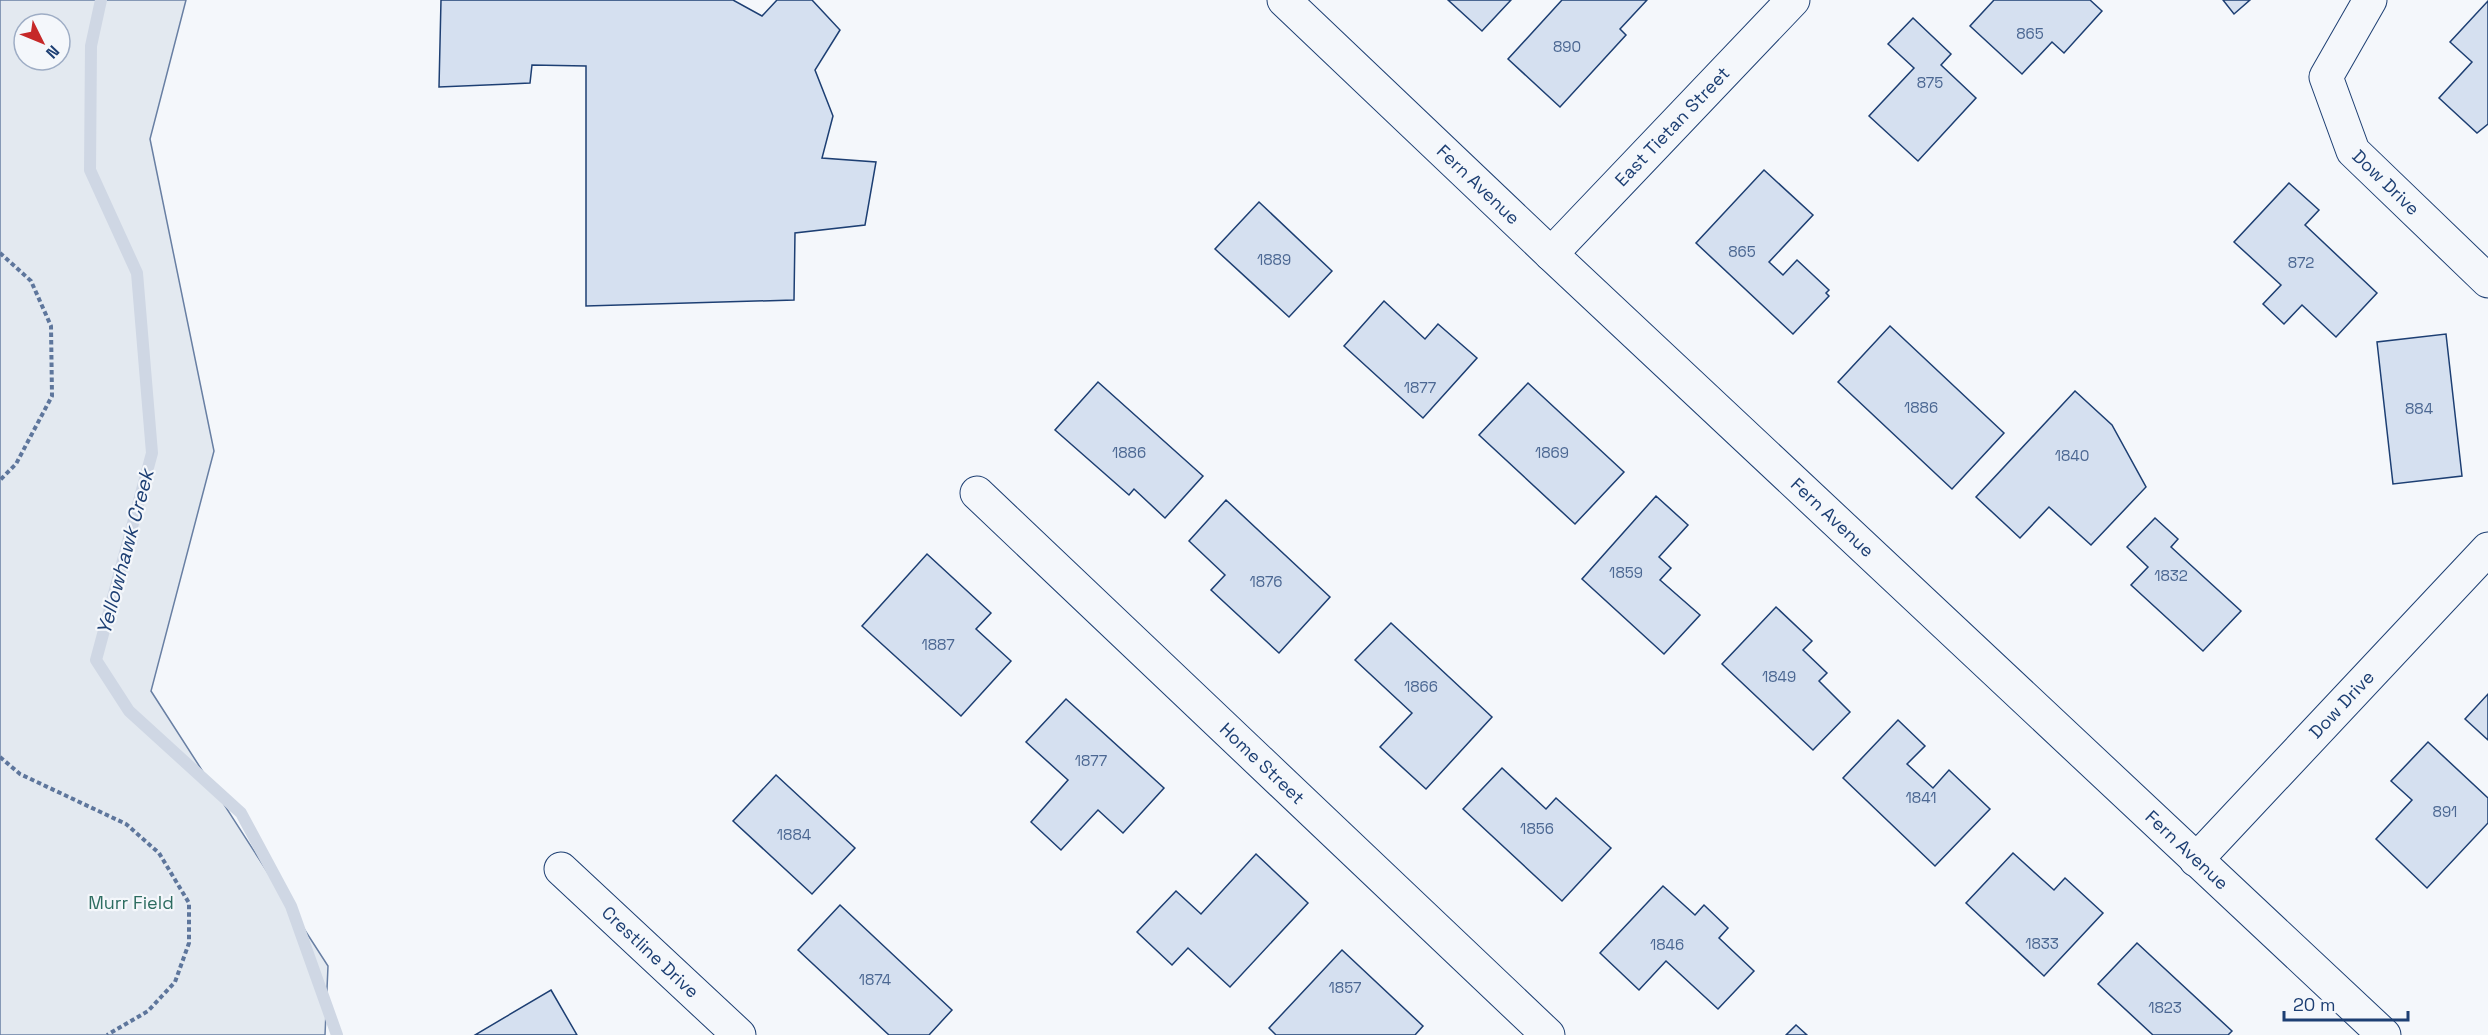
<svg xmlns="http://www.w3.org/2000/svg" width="2488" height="1035" viewBox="0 0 2488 1035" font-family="'Space Grotesk',sans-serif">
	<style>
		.green { fill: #e3e9f0; stroke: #687fa3; stroke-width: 1.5; fill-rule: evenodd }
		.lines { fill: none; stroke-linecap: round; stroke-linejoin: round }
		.stream { stroke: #cfd7e4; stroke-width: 12 }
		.building { fill: #d5e0f0; stroke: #1d3f73; stroke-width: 1.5 }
		.minor-casing { stroke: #1d3f73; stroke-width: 35 }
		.secondary-casing { stroke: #1d3f73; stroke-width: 35 }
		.path { stroke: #5e769c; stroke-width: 4; stroke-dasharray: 4.5 3; stroke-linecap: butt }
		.minor { stroke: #f4f7fb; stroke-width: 33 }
		.secondary { stroke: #f4f7fb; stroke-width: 33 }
		.labels { text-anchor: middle; stroke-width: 4.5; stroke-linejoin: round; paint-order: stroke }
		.number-label { font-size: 15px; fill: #4b6792 }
		.street-label { font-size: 18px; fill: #1d3f73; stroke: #f4f7fb }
		.park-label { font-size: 18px; fill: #2c6c60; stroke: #f4f7fb }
		.water-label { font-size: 20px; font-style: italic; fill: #1d3f73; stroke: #f4f7fb }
	</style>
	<rect width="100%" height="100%" fill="#f4f7fb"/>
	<path class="green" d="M0,0H186L150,139L214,451L151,691L328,966L325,1035H0ZM24,24H60V60H24Z"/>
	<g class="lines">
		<path class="stream" d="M101,0L91,46L90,170L137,273L152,453L96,660L129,711L241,813L291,906L337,1035"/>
	</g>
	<g class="building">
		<path d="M441,0H733L762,16L777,0H812L840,30L815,70L833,116L822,158L876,162L865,225L795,233L794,300L586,306V66L532,65L530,83L439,87Z"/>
		<path d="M1448,0H1511L1482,31Z"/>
		<path d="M1562,0H1647L1620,29L1626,35L1560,107L1508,59Z"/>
		<path d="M1994,0H2090L2102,11L2064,53L2052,42L2022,74L1970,26Z"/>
		<path d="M2223,0H2250L2234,14Z"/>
		<path d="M2488,1V124L2477,133L2439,98L2472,62L2450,42Z"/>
		<path d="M1913,18L1951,54L1941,65L1976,98L1918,161L1869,116L1914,68L1888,44Z"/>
		<path d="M1764,170L1813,215L1769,262L1783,275L1797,260L1829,290L1826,293L1829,296L1793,334L1696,243Z"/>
		<path d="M2289,183L2319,210L2305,225L2377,293L2336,337L2302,305L2284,324L2263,304L2281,285L2234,242Z"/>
		<path d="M1259,202L1332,271L1289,317L1215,249Z"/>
		<path d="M1384,301L1425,339L1438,324L1477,358L1423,418L1344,346Z"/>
		<path d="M1890,326L2004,433L1952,489L1838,382Z"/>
		<path d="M2446,334L2462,476L2393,484L2377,342Z"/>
		<path d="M1098,382L1203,476L1165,518L1134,489L1129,495L1055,430Z"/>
		<path d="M1528,383L1624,472L1575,524L1479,435Z"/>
		<path d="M2075,391L2112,425L2146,487L2091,545L2049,507L2020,538L1976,497Z"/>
		<path d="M1656,496L1688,525L1659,557L1671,568L1660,580L1700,615L1664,654L1582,579Z"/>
		<path d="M1226,500L1330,597L1279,653L1211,590L1225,575L1189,541Z"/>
		<path d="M2155,518L2178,539L2171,547L2241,611L2203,651L2131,585L2148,567L2127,547Z"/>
		<path d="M927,554L991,613L976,629L1011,661L961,716L862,626Z"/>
		<path d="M1776,607L1812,641L1803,650L1827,673L1819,681L1850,712L1813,750L1722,664Z"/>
		<path d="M1391,623L1492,717L1426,789L1380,747L1412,713L1355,660Z"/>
		<path d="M2488,694V740L2465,719Z"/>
		<path d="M1066,699L1164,788L1123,833L1098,810L1061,850L1031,822L1068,780L1026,742Z"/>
		<path d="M1898,720L1925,746L1907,764L1933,788L1949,770L1990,809L1935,866L1843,778Z"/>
		<path d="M2428,742L2488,798V823L2427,888L2376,839L2412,800L2391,781Z"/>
		<path d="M1502,768L1546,809L1556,798L1611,848L1562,901L1463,809Z"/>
		<path d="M776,775L855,848L812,894L733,821Z"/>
		<path d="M2013,853L2054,890L2065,878L2103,913L2044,976L1966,903Z"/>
		<path d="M1256,854L1308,903L1230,987L1188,948L1172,965L1137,932L1176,891L1201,914Z"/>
		<path d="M1663,886L1695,915L1704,905L1728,928L1719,938L1754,971L1718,1009L1666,961L1639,990L1600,953Z"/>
		<path d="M840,905L952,1010L929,1035H889L798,950Z"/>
		<path d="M2137,943L2232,1031L2228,1035H2153L2098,984Z"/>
		<path d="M1342,950L1423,1026L1415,1035H1276L1269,1028Z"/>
		<path d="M551,990L577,1035H475Z"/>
		<path d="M1796,1025L1807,1035H1786Z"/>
	</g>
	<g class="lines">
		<g class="minor-casing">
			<g id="minor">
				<path id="s1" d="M2370,0L2326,77L2353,151L2488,281"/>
				<path id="s2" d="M977,493L1548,1035"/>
				<path id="s3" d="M2196,860L2488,549"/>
				<path id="s4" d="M561,869L739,1035"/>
			</g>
		</g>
		<g class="secondary-casing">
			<g id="secondary">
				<path id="s5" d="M1284,0L1551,254L2384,1035"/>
				<path id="s6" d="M1551,254L1793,0"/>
			</g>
		</g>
		<g class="path">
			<path d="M0,253L31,281L51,326L52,396L16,464L0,480"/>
			<path d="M0,757L20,774L126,824L159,853L189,903V943L175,982L148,1011L107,1035"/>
		</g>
		<use href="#minor" class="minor"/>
		<use href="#secondary" class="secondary"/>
	</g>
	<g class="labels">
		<g class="number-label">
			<text x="2030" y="39">865</text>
			<text x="1567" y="52">890</text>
			<text x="1930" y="88">875</text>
			<text x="1742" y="257">865</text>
			<text x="1274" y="265">1889</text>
			<text x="2301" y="268">872</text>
			<text x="1420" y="393">1877</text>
			<text x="1921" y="413">1886</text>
			<text x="2419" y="414">884</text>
			<text x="1129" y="458">1886</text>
			<text x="1552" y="458">1869</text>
			<text x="2072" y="461">1840</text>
			<text x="1626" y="578">1859</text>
			<text x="2171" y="581">1832</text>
			<text x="1266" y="587">1876</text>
			<text x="938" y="650">1887</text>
			<text x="1779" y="682">1849</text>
			<text x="1421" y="692">1866</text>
			<text x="1091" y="766">1877</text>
			<text x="1921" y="803">1841</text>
			<text x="2445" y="817">891</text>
			<text x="1537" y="834">1856</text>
			<text x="794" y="840">1884</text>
			<text x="2042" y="949">1833</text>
			<text x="1667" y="950">1846</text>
			<text x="875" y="985">1874</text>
			<text x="1345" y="993">1857</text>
			<text x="2165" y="1013">1823</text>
		</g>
		<g class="street-label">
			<text dy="6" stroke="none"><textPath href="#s6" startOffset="176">East Tietan Street</textPath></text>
			<text dy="6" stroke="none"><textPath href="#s1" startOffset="213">Dow Drive</textPath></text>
			<text dy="6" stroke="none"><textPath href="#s5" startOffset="268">Fern Avenue</textPath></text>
			<text dy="6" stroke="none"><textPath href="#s5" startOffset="754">Fern Avenue</textPath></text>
			<text dy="6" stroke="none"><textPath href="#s3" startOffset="213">Dow Drive</textPath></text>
			<text dy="6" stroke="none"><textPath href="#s2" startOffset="393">Home Street</textPath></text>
			<text dy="6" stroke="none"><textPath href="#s5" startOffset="1240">Fern Avenue</textPath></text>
			<text dy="6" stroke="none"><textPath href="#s4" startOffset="122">Crestline Drive</textPath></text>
		</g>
		<g class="park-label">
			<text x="131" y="909">Murr Field</text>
		</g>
		<g class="water-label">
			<text transform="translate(125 552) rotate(-75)" y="7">Yellowhawk Creek</text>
		</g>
	</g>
	<g transform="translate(42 42) rotate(133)"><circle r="28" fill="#f4f7fb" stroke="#9eadc5" stroke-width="1.5"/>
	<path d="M0-4.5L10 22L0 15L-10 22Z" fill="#c62828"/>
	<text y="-9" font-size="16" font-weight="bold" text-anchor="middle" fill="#1d3f73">N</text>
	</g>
	<path d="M2284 1011v9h124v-9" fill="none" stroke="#1d3f73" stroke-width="3"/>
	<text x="2293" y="1011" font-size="18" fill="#1d3f73" stroke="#f4f7fb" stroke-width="4.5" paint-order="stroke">20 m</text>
</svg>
